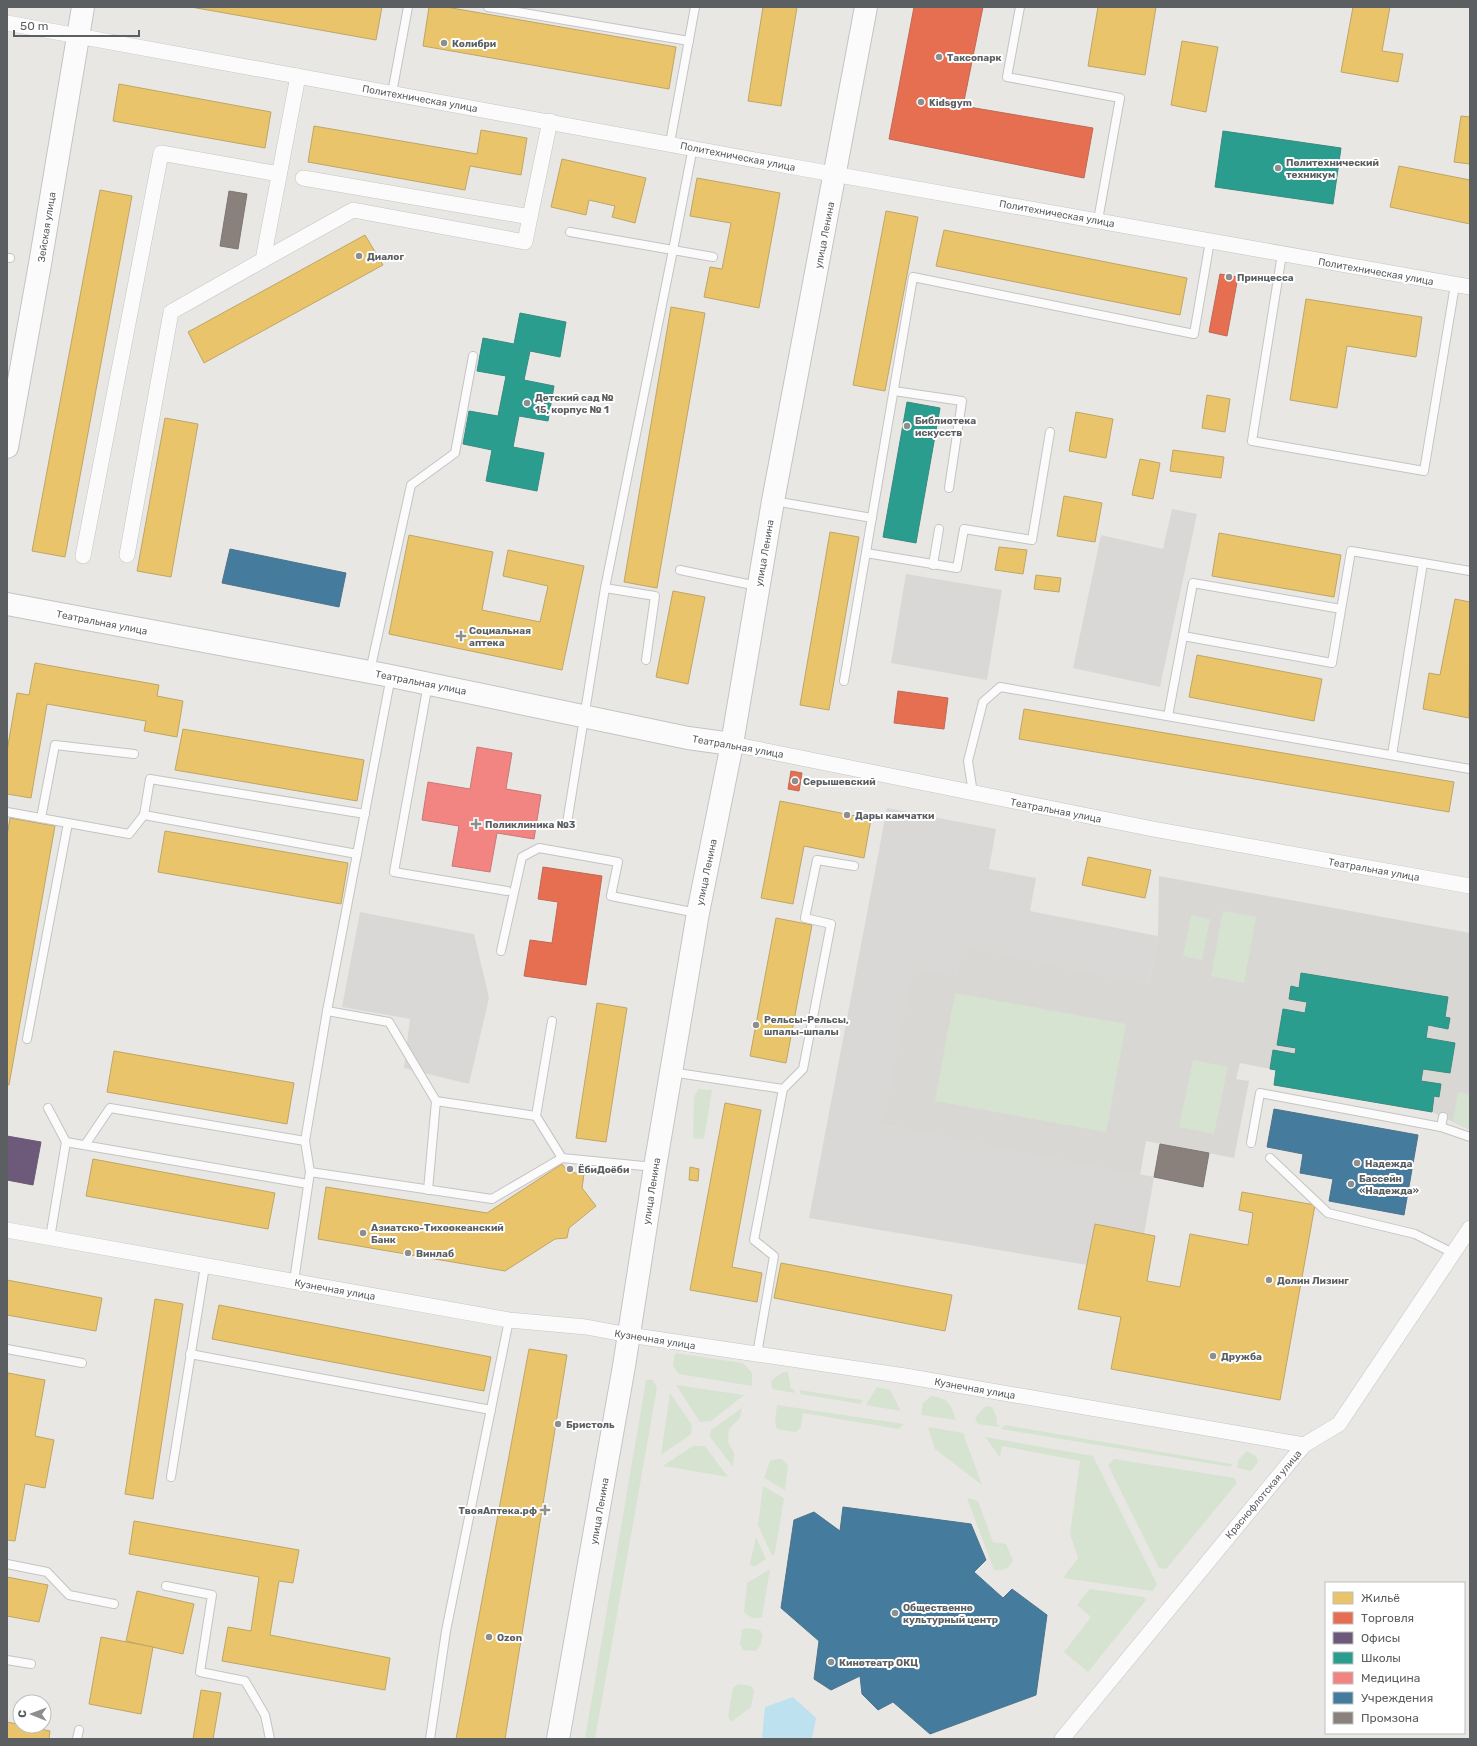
<svg xmlns="http://www.w3.org/2000/svg" width="1477" height="1746" viewBox="0 0 1477 1746" font-family="Rubik,sans-serif">
	<style>
		.industrial { fill: #dad8d6 }
		.education { fill: #d9d7d3 }
		.green { fill: #d6e3d1 }
		.water { fill: #bde1ef }
		.homes { fill: #e9c46a; stroke: #bea667 }
		.shops { fill: #e76f51; stroke: #bd6a56 }
		.offices { fill: #6d597a; stroke: #685b72 }
		.schools { fill: #2a9d8f; stroke: #398a81 }
		.health { fill: #f28482; stroke: #c57978 }
		.public { fill: #457b9d; stroke: #4c738b }
		.industry { fill: #8a817c; stroke: #7c7774 }
		.lines { fill: none; stroke-linecap: round; stroke-linejoin: round }
		.lane-casing { stroke: #c4c4c4; stroke-width: 10 }
		.street-casing { stroke: #c4c4c4; stroke-width: 16 }
		.secondary-casing { stroke: #c3c4c4; stroke-width: 24 }
		.lane { stroke: #fcfbfb; stroke-width: 8 }
		.street { stroke: #fcfbfb; stroke-width: 15 }
		.secondary { stroke: #fcfbfb; stroke-width: 22 }
		.poi-dot { fill: #8d8f8f; stroke: #fff; stroke-width: 1.5 }
		.labels { text-anchor: middle; stroke-width: 4; stroke-linejoin: round; paint-order: stroke }
		.poi-label { font-size: 10px; font-weight: bold; fill: #5b5f61; stroke: #fff; text-anchor: start }
		.street-label { font-size: 10px; fill: #5b5f61; stroke: #fff }
	</style>
	<rect width="100%" height="100%" fill="#e9e7e4"/>
	<g class="industrial">
		<path d="M1172,509L1197,514L1160,687L1073,668L1101,535L1163,549Z"/>
		<path d="M906,574L1002,590L987,680L891,663Z"/>
		<path d="M887,808L996,829L989,869L1036,878L1030,911L1158,936L1149,984L962,948L956,976L883,1125L1154,1177L1144,1234L1095,1224L1087,1265L809,1218Z"/>
		<path d="M360,912L474,934L489,998L469,1084L404,1068L410,1019L342,1007Z"/>
	</g>
	<path class="education" d="M1159,876L1470,933V1130L1432,1112L1274,1085L1276,1070L1240,1063L1236,1079L1249,1081L1234,1158L1146,1141L1140,1175L883,1125L913,968L956,976L962,947L1149,984L1158,936Z"/>
	<g class="green">
		<path d="M1223,911L1256,917L1244,983L1211,976Z"/>
		<path d="M1191,915L1210,919L1202,960L1183,956Z"/>
		<path d="M955,993L1126,1024L1106,1132L935,1101Z"/>
		<path d="M1193,1060L1228,1067L1214,1134L1179,1127Z"/>
		<path d="M698,1089L712,1090L704,1139L693,1138L694,1097Z"/>
		<path d="M1458,1092L1468,1094L1470,1092V1130L1453,1121Z"/>
		<path d="M675,1353L743,1363L752,1373V1386L679,1374L673,1366Z"/>
		<path d="M784,1372H788L791,1389H794V1393L772,1389L771,1382L774,1378Z"/>
		<path d="M646,1380H653L657,1388L595,1739H585Z"/>
		<path d="M676,1385L744,1395L711,1421L700,1422Z"/>
		<path d="M877,1387L890,1390L901,1411L866,1405Z"/>
		<path d="M800,1390L862,1400L861,1404L800,1394Z"/>
		<path d="M670,1393L692,1425L691,1434L661,1455Z"/>
		<path d="M931,1396C950,1399 950,1403 956,1420L921,1415L923,1403Z"/>
		<path d="M777,1405L904,1424L898,1429L803,1413L801,1427L796,1432L777,1429L775,1422Z"/>
		<path d="M987,1406L992,1407L997,1418L996,1424L999,1425V1427L978,1424L975,1418L982,1409Z"/>
		<path d="M742,1408L740,1418L729,1429L728,1442L734,1453L733,1467L710,1437L711,1430Z"/>
		<path d="M1005,1425L1232,1464L1231,1467L1001,1429Z"/>
		<path d="M928,1427L963,1433L982,1485L935,1449Z"/>
		<path d="M985,1437L1093,1456L1157,1584L1153,1591L1063,1578L1078,1558L1070,1534L1080,1461L1002,1446L1000,1457Z"/>
		<path d="M693,1446H705L728,1477L663,1466Z"/>
		<path d="M1247,1451L1256,1456L1258,1462L1251,1471L1237,1468L1238,1460Z"/>
		<path d="M776,1459H782L788,1465L785,1490L764,1478L770,1461Z"/>
		<path d="M1114,1459L1235,1478L1237,1483L1166,1569L1159,1568L1108,1465Z"/>
		<path d="M763,1486L784,1498L775,1553L772,1556L758,1525Z"/>
		<path d="M967,1498L978,1501L993,1542L1006,1544L1013,1560C1009,1569 1004,1571 994,1570Z"/>
		<path d="M756,1537L766,1559L754,1567L750,1564Z"/>
		<path d="M770,1569L762,1617C755,1619 750,1618 744,1612L747,1583Z"/>
		<path d="M1090,1589L1144,1597L1146,1600L1088,1672L1064,1652L1091,1617L1077,1605Z"/>
		<path d="M746,1628L760,1630L763,1635L760,1646L755,1651L743,1650L740,1644L742,1630Z"/>
		<path d="M738,1684L751,1686L754,1691L751,1707L731,1722L728,1716L733,1688Z"/>
	</g>
	<path class="water" d="M793,1697L816,1718L812,1739H765L762,1737L765,1707Z"/>
	<g class="homes">
		<path d="M191,7H382L376,40Z"/>
		<path d="M429,7H446L676,47L669,89L423,46Z"/>
		<path d="M763,7H797L781,106L748,101Z"/>
		<path d="M1098,7H1156L1145,75L1088,66Z"/>
		<path d="M1353,7H1390L1382,51L1403,54L1398,82L1341,72Z"/>
		<path d="M1182,41L1218,47L1206,112L1171,105Z"/>
		<path d="M119,84L271,112L265,148L113,121Z"/>
		<path d="M1461,116L1470,117V164L1454,162Z"/>
		<path d="M314,126L477,154L481,130L527,138L521,175L470,166L465,190L308,162Z"/>
		<path d="M562,159L646,178L635,223L612,217L615,206L589,200L586,215L551,207Z"/>
		<path d="M1399,166L1470,180V224L1390,207Z"/>
		<path d="M697,178L780,193L759,308L704,297L710,267L722,269L731,223L690,216Z"/>
		<path d="M100,190L132,196L65,557L32,551Z"/>
		<path d="M886,211L918,217L885,391L853,385Z"/>
		<path d="M944,230L1187,278L1180,315L936,266Z"/>
		<path d="M365,235L383,265L204,363L188,332Z"/>
		<path d="M1306,299L1422,317L1416,357L1347,346L1337,408L1290,400Z"/>
		<path d="M671,307L705,313L657,588L624,582Z"/>
		<path d="M1207,395L1230,399L1225,432L1202,428Z"/>
		<path d="M1076,412L1113,419L1106,458L1069,451Z"/>
		<path d="M165,418L198,424L171,577L137,571Z"/>
		<path d="M1173,450L1224,457L1221,478L1170,471Z"/>
		<path d="M1140,459L1160,463L1153,499L1132,495Z"/>
		<path d="M1064,496L1102,503L1095,542L1057,536Z"/>
		<path d="M830,532L859,537L829,710L800,705Z"/>
		<path d="M1219,533L1341,555L1334,597L1212,576Z"/>
		<path d="M409,535L493,552L482,610L540,622L548,586L503,576L508,550L584,566L562,670L389,634Z"/>
		<path d="M999,547L1027,550L1023,574L995,570Z"/>
		<path d="M1036,575L1061,578L1059,592L1034,589Z"/>
		<path d="M673,591L705,597L688,684L656,677Z"/>
		<path d="M1455,599L1470,602L1469,718L1423,709L1429,673L1440,675Z"/>
		<path d="M1197,655L1322,679L1314,721L1189,697Z"/>
		<path d="M35,663L159,685L157,696L183,701L177,737L144,731L146,721L47,704L31,798L7,794V751L17,693L29,695Z"/>
		<path d="M1024,709L1454,782L1449,812L1019,739Z"/>
		<path d="M183,729L364,760L357,801L175,770Z"/>
		<path d="M780,801L871,819L864,858L804,846L793,904L761,898Z"/>
		<path d="M10,818L55,826L9,1085L7,1084V836Z"/>
		<path d="M165,831L348,863L341,904L158,872Z"/>
		<path d="M1088,857L1151,870L1145,898L1082,885Z"/>
		<path d="M776,918L812,925L786,1063L750,1056Z"/>
		<path d="M597,1003L627,1008L606,1142L576,1138Z"/>
		<path d="M114,1051L294,1083L287,1124L107,1092Z"/>
		<path d="M725,1103L761,1110L732,1267L762,1273L757,1302L690,1290Z"/>
		<path d="M93,1159L275,1193L268,1229L86,1196Z"/>
		<path d="M562,1164L568,1172L584,1174L582,1188L596,1206L569,1228L567,1238L555,1239L505,1271L318,1239L326,1187L487,1213Z"/>
		<path d="M690,1167L699,1169L698,1181L689,1180Z"/>
		<path d="M1242,1192L1315,1205L1280,1400L1111,1369L1121,1317L1078,1309L1095,1224L1155,1236L1147,1281L1180,1287L1190,1234L1248,1245L1253,1213L1239,1210Z"/>
		<path d="M781,1263L952,1295L945,1331L774,1298Z"/>
		<path d="M7,1280L102,1298L96,1331L7,1315Z"/>
		<path d="M155,1299L183,1304L153,1499L125,1494Z"/>
		<path d="M219,1305L491,1357L484,1391L212,1339Z"/>
		<path d="M529,1349L567,1355L505,1739H456Z"/>
		<path d="M8,1373L45,1380L35,1436L54,1440L45,1488L25,1484L15,1541L7,1540V1380Z"/>
		<path d="M134,1521L299,1550L293,1583L279,1581L270,1635L390,1658L385,1690L222,1661L228,1627L251,1631L259,1577L129,1554Z"/>
		<path d="M7,1577L48,1585L39,1622L7,1616Z"/>
		<path d="M137,1591L194,1604L183,1654L126,1641Z"/>
		<path d="M101,1637L153,1647L141,1714L89,1704Z"/>
		<path d="M201,1690L221,1693L213,1739H193Z"/>
		<path d="M7,1722L50,1731L49,1739H7Z"/>
	</g>
	<g class="shops">
		<path d="M914,7H983L963,106L1093,128L1084,178L889,139Z"/>
		<path d="M1220,274L1238,277L1227,336L1209,332Z"/>
		<path d="M898,691L948,698L944,729L894,723Z"/>
		<path d="M791,771L802,773L799,791L788,789Z"/>
		<path d="M543,867L602,876L586,985L524,976L530,940L552,943L558,902L538,899Z"/>
	</g>
	<path class="offices" d="M7,1136L41,1142L33,1185L7,1180Z"/>
	<g class="schools">
		<path d="M1223,131L1341,148L1333,204L1215,187Z"/>
		<path d="M520,313L566,322L560,357L530,351L524,380L554,386L548,421L519,416L513,447L544,453L537,491L486,481L492,450L463,444L469,411L498,416L506,376L477,371L483,338L514,344Z"/>
		<path d="M907,402L940,408L916,543L883,537Z"/>
		<path d="M1301,973L1448,997L1445,1017L1450,1018L1448,1029L1428,1025L1426,1038L1455,1043L1450,1073L1423,1069L1421,1081L1441,1084L1439,1097L1434,1096L1432,1112L1274,1085L1276,1070L1270,1069L1273,1050L1295,1054L1296,1048L1277,1045L1283,1009L1305,1013L1307,1002L1289,999L1291,986L1299,988Z"/>
	</g>
	<path class="health" d="M477,747L512,753L506,789L541,795L534,839L497,833L490,872L452,866L459,826L422,820L428,782L470,789Z"/>
	<g class="public">
		<path d="M230,549L346,573L339,607L222,583Z"/>
		<path d="M1274,1109L1418,1135L1404,1215L1329,1201L1333,1179L1300,1173L1303,1154L1267,1147Z"/>
		<path d="M843,1507L971,1524L986,1560L974,1572L1003,1598L1012,1589L1047,1615L1036,1695L930,1734L893,1702L878,1710L862,1694L860,1676L831,1690L814,1679L819,1641L781,1608L794,1520L814,1512L840,1531Z"/>
	</g>
	<g class="industry">
		<path d="M229,191L247,194L238,249L220,246Z"/>
		<path d="M1160,1144L1209,1153L1203,1187L1154,1177Z"/>
	</g>
	<g class="lines">
		<g class="lane-casing">
			<g id="lane">
				<path d="M488,7L689,41"/>
				<path d="M1020,7L1007,77L1120,98L1098,220"/>
				<path d="M392,93L408,7"/>
				<path d="M670,143L695,7"/>
				<path d="M570,232L673,250L693,147"/>
				<path d="M1282,254L1252,441L1424,471L1455,285"/>
				<path d="M7,258H10"/>
				<path d="M894,391L962,401L949,488"/>
				<path d="M774,501L872,518"/>
				<path d="M866,553L957,568L964,529L1032,540L1050,432"/>
				<path d="M933,565L939,529"/>
				<path d="M680,570L757,586"/>
				<path d="M605,588L655,596L646,660"/>
				<path d="M1183,636L1332,663L1351,551L1423,563"/>
				<path d="M370,671L411,485L455,453L473,356"/>
				<path d="M391,676L327,1011L389,1022L436,1101"/>
				<path d="M844,681L913,277L1194,334L1210,241"/>
				<path d="M428,684L394,872L507,891"/>
				<path d="M1168,716L1193,583L1341,609"/>
				<path d="M1392,755L1423,563L1470,571"/>
				<path d="M973,793L968,761L983,702L1000,687L1470,769"/>
				<path d="M7,812L68,823L27,1039"/>
				<path d="M144,815L150,779L365,814"/>
				<path d="M41,818L55,745L134,754"/>
				<path d="M68,823L129,834L144,815L357,854"/>
				<path d="M567,823L605,588L673,250L713,257"/>
				<path d="M501,951L522,857L539,848L618,862L611,896L697,913"/>
				<path d="M552,1021L536,1116L562,1158"/>
				<path d="M671,1072L783,1089"/>
				<path d="M48,1108L66,1142L50,1238"/>
				<path d="M1443,1117L1441,1127L1470,1137"/>
				<path d="M66,1142L308,1184"/>
				<path d="M1251,1143L1260,1093L1441,1127"/>
				<path d="M85,1145L110,1108L305,1141"/>
				<path d="M1270,1158L1328,1213L1415,1234L1453,1253"/>
				<path d="M310,1172L305,1141L327,1011"/>
				<path d="M428,1190L436,1101L536,1116"/>
				<path d="M294,1281L310,1172L492,1199L562,1158L654,1167"/>
				<path d="M7,1349L82,1363"/>
				<path d="M190,1354L491,1410"/>
				<path d="M757,1354L774,1256L754,1240L783,1089L803,1069L831,924L805,918L817,860L854,866"/>
				<path d="M171,1477L205,1266"/>
				<path d="M7,1564L47,1572L69,1595L114,1604"/>
				<path d="M166,1586L212,1595L200,1672L245,1681L265,1715L270,1739"/>
				<path d="M7,1660L31,1664"/>
				<path d="M77,1739L79,1730"/>
				<path d="M430,1739L446,1631L509,1320"/>
			</g>
		</g>
		<g class="street-casing">
			<g id="street">
				<path d="M7,23L794,167L1470,287"/>
				<path d="M303,178L530,217L550,121"/>
				<path d="M263,260L353,210L525,242L530,217"/>
				<path d="M127,555L171,312L263,260L298,76"/>
				<path d="M83,556L161,153L279,174"/>
				<path d="M732,744L1153,829L1470,886"/>
				<path d="M7,1230L509,1320L586,1327L629,1335L905,1376L1304,1445"/>
				<path d="M1062,1739L1304,1445L1339,1424L1470,1228"/>
			</g>
		</g>
		<g class="secondary-casing">
			<g id="secondary">
				<path d="M7,447L40,264L83,7"/>
				<path d="M7,604L391,676L688,738L732,744"/>
				<path d="M558,1739L624,1366L655,1167L698,913L732,744L773,501L866,7"/>
			</g>
		</g>
		<use href="#lane" class="lane"/>
		<use href="#street" class="street"/>
		<use href="#secondary" class="secondary"/>
	</g>
	<g class="poi-dot">
		<circle cx="444" cy="43" r="4"/>
		<circle cx="939" cy="57" r="4"/>
		<circle cx="921" cy="102" r="4"/>
		<circle cx="1278" cy="168" r="4"/>
		<circle cx="359" cy="256" r="4"/>
		<circle cx="1229" cy="277" r="4"/>
		<circle cx="527" cy="403" r="4"/>
		<circle cx="907" cy="426" r="4"/>
		<path d="M459 630h4v4h4v4h-4v4h-4v-4h-4v-4h4z"/>
		<circle cx="795" cy="781" r="4"/>
		<circle cx="847" cy="815" r="4"/>
		<path d="M474 818h4v4h4v4h-4v4h-4v-4h-4v-4h4z"/>
		<circle cx="756" cy="1025" r="4"/>
		<circle cx="1357" cy="1163" r="4"/>
		<circle cx="570" cy="1169" r="4"/>
		<circle cx="1351" cy="1184" r="4"/>
		<circle cx="363" cy="1233" r="4"/>
		<circle cx="408" cy="1253" r="4"/>
		<circle cx="1269" cy="1280" r="4"/>
		<circle cx="1213" cy="1356" r="4"/>
		<circle cx="558" cy="1424" r="4"/>
		<path d="M543 1504h4v4h4v4h-4v4h-4v-4h-4v-4h4z"/>
		<circle cx="895" cy="1613" r="4"/>
		<circle cx="489" cy="1637" r="4"/>
		<circle cx="831" cy="1662" r="4"/>
	</g>
	<g class="labels">
		<g class="poi-label">
			<text x="452" y="47">Колибри</text>
			<text x="947" y="61">Таксопарк</text>
			<text x="929" y="106">Kidsgym</text>
			<text x="1286" y="166">Политехнический<tspan x="1286" dy="12">техникум</tspan></text>
			<text x="367" y="260">Диалог</text>
			<text x="1237" y="281">Принцесса</text>
			<text x="535" y="401">Детский сад №<tspan x="535" dy="12">15, корпус № 1</tspan></text>
			<text x="915" y="424">Библиотека<tspan x="915" dy="12">искусств</tspan></text>
			<text x="469" y="634">Социальная<tspan x="469" dy="12">аптека</tspan></text>
			<text x="803" y="785">Серышевский</text>
			<text x="855" y="819">Дары камчатки</text>
			<text x="485" y="828">Поликлиника №3</text>
			<text x="764" y="1023">Рельсы-Рельсы,<tspan x="764" dy="12">шпалы-шпалы</tspan></text>
			<text x="1365" y="1167">Надежда</text>
			<text x="578" y="1173">ЁбиДоёби</text>
			<text x="1359" y="1182">Бассейн<tspan x="1359" dy="12">«Надежда»</tspan></text>
			<text x="371" y="1231">Азиатско-Тихоокеанский<tspan x="371" dy="12">Банк</tspan></text>
			<text x="416" y="1257">Винлаб</text>
			<text x="1277" y="1284">Долин Лизинг</text>
			<text x="1221" y="1360">Дружба</text>
			<text x="566" y="1428">Бристоль</text>
			<text x="537" y="1514" text-anchor="end">ТвояАптека.рф</text>
			<text x="903" y="1611">Общественно<tspan x="903" dy="12">культурный центр</tspan></text>
			<text x="497" y="1641">Ozon</text>
			<text x="839" y="1666">Кинотеатр ОКЦ</text>
		</g>
		<g class="street-label">
			<text transform="translate(420 98) rotate(10)" y="4">Политехническая улица</text>
			<text transform="translate(738 156) rotate(11)" y="4">Политехническая улица</text>
			<text transform="translate(1057 213) rotate(10)" y="4">Политехническая улица</text>
			<text transform="translate(46 227) rotate(-81)" y="4">Зейская улица</text>
			<text transform="translate(824 235) rotate(-79)" y="4">улица Ленина</text>
			<text transform="translate(1376 271) rotate(10)" y="4">Политехническая улица</text>
			<text transform="translate(764 553) rotate(-80)" y="4">улица Ленина</text>
			<text transform="translate(102 622) rotate(11)" y="4">Театральная улица</text>
			<text transform="translate(421 682) rotate(11)" y="4">Театральная улица</text>
			<text transform="translate(738 746) rotate(10)" y="4">Театральная улица</text>
			<text transform="translate(1056 810) rotate(11)" y="4">Театральная улица</text>
			<text transform="translate(1374 869) rotate(10)" y="4">Театральная улица</text>
			<text transform="translate(706 872) rotate(-78)" y="4">улица Ленина</text>
			<text transform="translate(651 1191) rotate(-81)" y="4">улица Ленина</text>
			<text transform="translate(335 1289) rotate(10)" y="4">Кузнечная улица</text>
			<text transform="translate(655 1339) rotate(9)" y="4">Кузнечная улица</text>
			<text transform="translate(975 1388) rotate(10)" y="4">Кузнечная улица</text>
			<text transform="translate(1263 1494) rotate(-50)" y="4">Краснофлотская улица</text>
			<text transform="translate(599 1511) rotate(-80)" y="4">улица Ленина</text>
		</g>
	</g>
	<rect width="1477" height="1746" fill="none" stroke="#5b5f61" stroke-width="16"/>
	<rect x="1325" y="1582" width="140" height="152" fill="#ffffff" stroke="#bdbfc0"/>
	<rect x="1333" y="1592" width="20" height="12" fill="#e9c46a" stroke="#bdbfc0"/>
	<text x="1361" y="1602" font-size="12" fill="#5b5f61">Жильё</text>
	<rect x="1333" y="1612" width="20" height="12" fill="#e76f51" stroke="#bdbfc0"/>
	<text x="1361" y="1622" font-size="12" fill="#5b5f61">Торговля</text>
	<rect x="1333" y="1632" width="20" height="12" fill="#6d597a" stroke="#bdbfc0"/>
	<text x="1361" y="1642" font-size="12" fill="#5b5f61">Офисы</text>
	<rect x="1333" y="1652" width="20" height="12" fill="#2a9d8f" stroke="#bdbfc0"/>
	<text x="1361" y="1662" font-size="12" fill="#5b5f61">Школы</text>
	<rect x="1333" y="1672" width="20" height="12" fill="#f28482" stroke="#bdbfc0"/>
	<text x="1361" y="1682" font-size="12" fill="#5b5f61">Медицина</text>
	<rect x="1333" y="1692" width="20" height="12" fill="#457b9d" stroke="#bdbfc0"/>
	<text x="1361" y="1702" font-size="12" fill="#5b5f61">Учреждения</text>
	<rect x="1333" y="1712" width="20" height="12" fill="#8a817c" stroke="#bdbfc0"/>
	<text x="1361" y="1722" font-size="12" fill="#5b5f61">Промзона</text>
	<g transform="translate(32 1714) rotate(271)"><circle r="19" fill="#ffffff" stroke="#bdbfc0"/>
	<path d="M0-3L7 15L0 10L-7 15Z" fill="#8d8f8f"/>
	<text y="-6" font-size="11" font-weight="bold" text-anchor="middle" fill="#5b5f61">С</text>
	</g>
	<path d="M14 30v6h125v-6" fill="none" stroke="#5b5f61" stroke-width="2"/>
	<text x="20" y="30" font-size="12" fill="#5b5f61" stroke="#ffffff" stroke-width="3" paint-order="stroke">50 m</text>
</svg>
